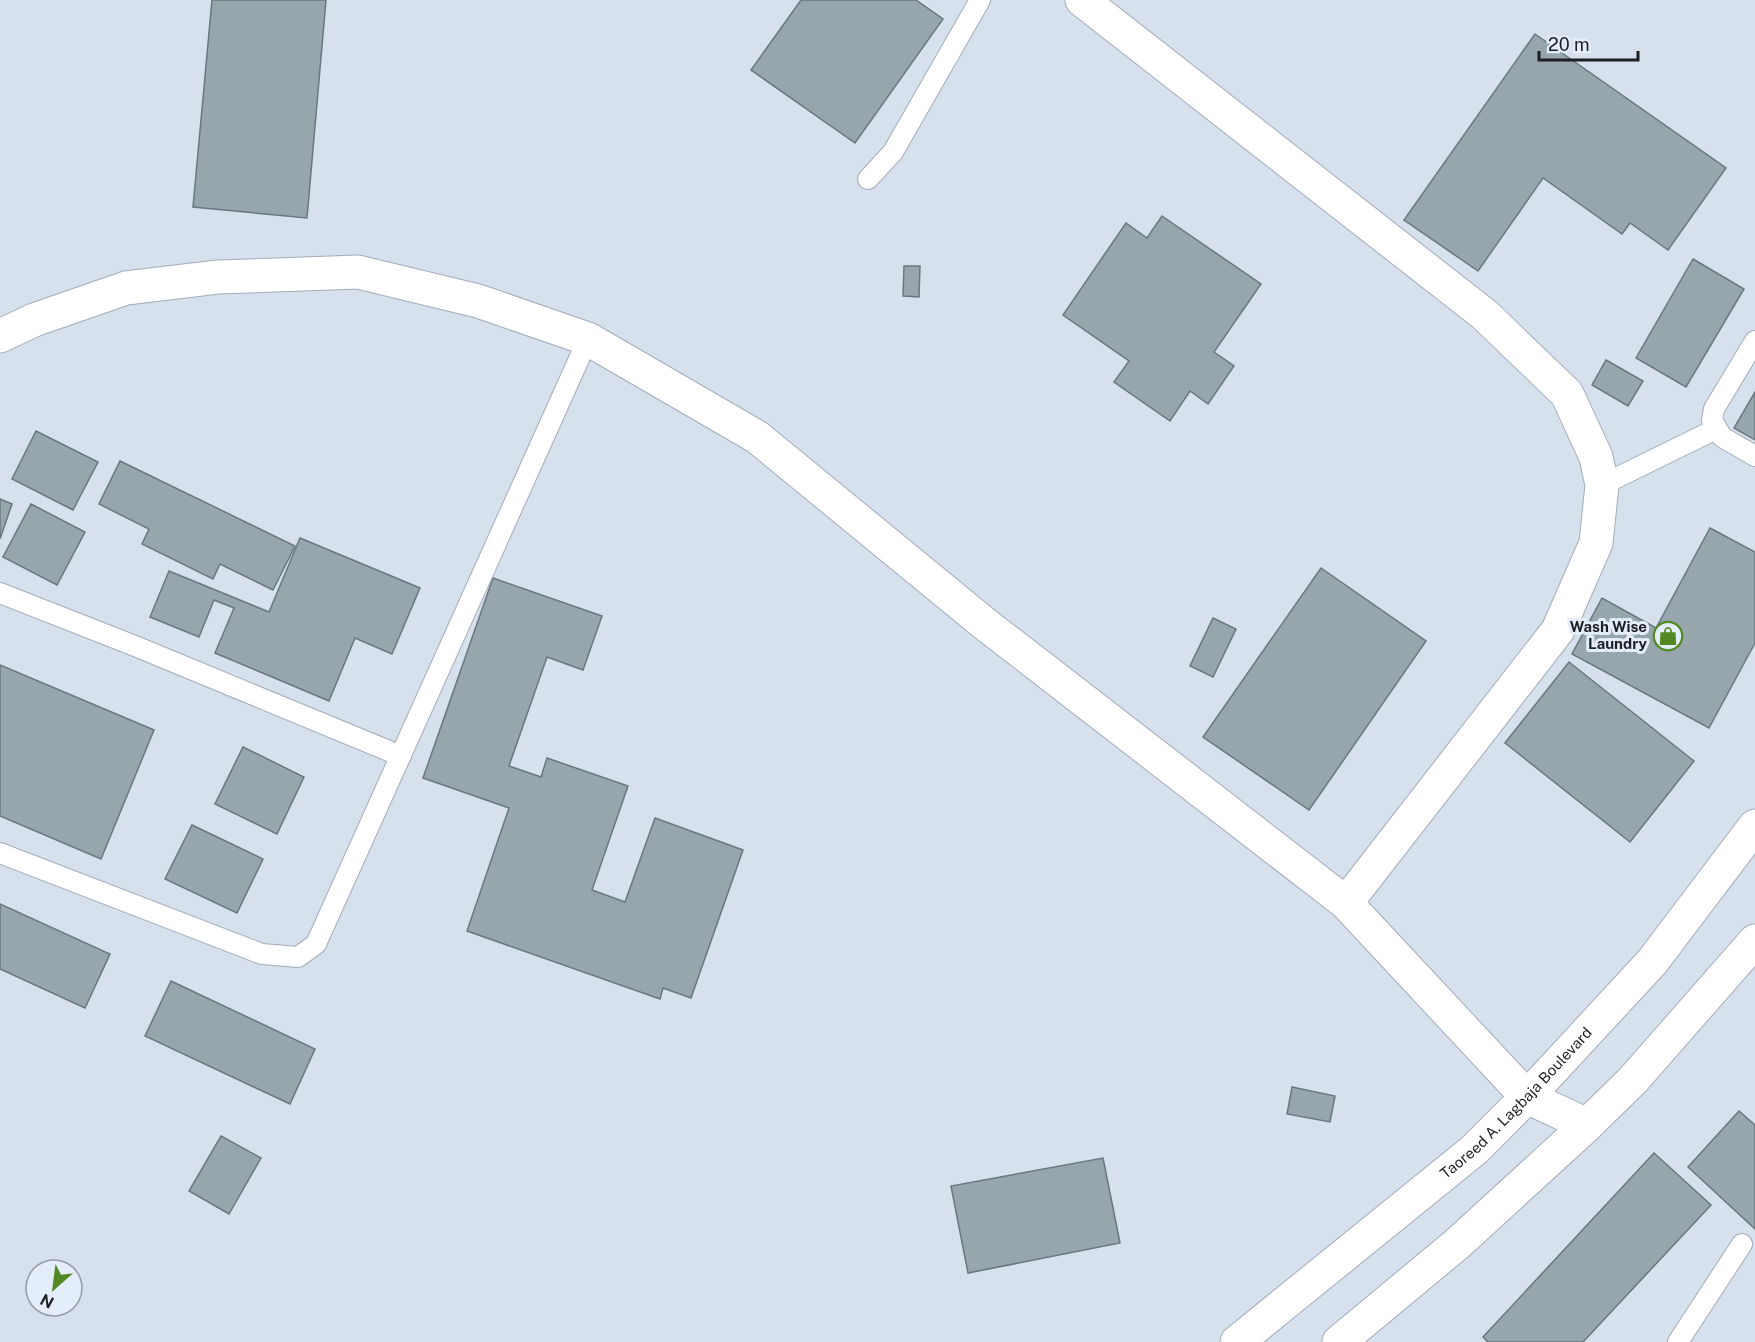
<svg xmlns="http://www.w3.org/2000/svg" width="1755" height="1342" viewBox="0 0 1755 1342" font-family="'Public Sans',sans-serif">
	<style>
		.building { fill: #97a5ad; stroke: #69777e; stroke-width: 1.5 }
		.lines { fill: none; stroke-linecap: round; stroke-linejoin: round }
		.service-casing { stroke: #a3acb8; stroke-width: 22 }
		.minor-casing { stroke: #a3acb8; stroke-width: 35 }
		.tertiary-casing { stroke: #a3acb8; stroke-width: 35 }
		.service { stroke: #fff; stroke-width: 20 }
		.minor { stroke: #fff; stroke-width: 33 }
		.tertiary { stroke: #fff; stroke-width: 33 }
		.labels { text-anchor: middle; stroke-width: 6; stroke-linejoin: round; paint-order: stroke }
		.poi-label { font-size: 15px; font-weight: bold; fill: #1c1f23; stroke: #e4edfa; text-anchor: end }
		.street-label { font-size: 15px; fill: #1c1f23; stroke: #e4edfa }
	</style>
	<rect width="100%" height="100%" fill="#d7e0ed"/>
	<g class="building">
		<path d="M212,0H326L307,218L193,207Z"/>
		<path d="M801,0H916L943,19L855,143L751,70Z"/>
		<path d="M1535,34L1726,168L1668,250L1630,223L1622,234L1543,178L1478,271L1404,220Z"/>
		<path d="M1162,216L1261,284L1214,352L1234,366L1208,404L1190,391L1170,421L1114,382L1129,361L1063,315L1126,223L1147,238Z"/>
		<path d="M1693,259L1744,289L1686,387L1636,358Z"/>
		<path d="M904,266H920L919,297L903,296Z"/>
		<path d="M1606,360L1643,381L1628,406L1592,385Z"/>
		<path d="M1755,392V440L1734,428Z"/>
		<path d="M36,431L98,462L73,510L12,479Z"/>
		<path d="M120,461L295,546L273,590L220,564L213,579L142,544L149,529L99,504Z"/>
		<path d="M0,499L12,504L0,539Z"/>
		<path d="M31,504L85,532L57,585L3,557Z"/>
		<path d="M1710,528L1755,552V643L1709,728L1572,654L1602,598L1656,628Z"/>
		<path d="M300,538L420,588L392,654L355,638L329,701L215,653L234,608L214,600L199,637L150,617L169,571L269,612Z"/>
		<path d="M1321,568L1426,641L1309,810L1203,737Z"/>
		<path d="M493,578L602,616L583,670L547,657L509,766L541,777L547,758L628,786L592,890L625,902L655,818L743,850L691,998L663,988L660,999L467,931L509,808L423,778Z"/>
		<path d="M1213,618L1236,629L1213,677L1190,666Z"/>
		<path d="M1569,662L1694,761L1630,842L1505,743Z"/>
		<path d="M0,665L154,730L101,859L0,816Z"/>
		<path d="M243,747L304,777L277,834L215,804Z"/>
		<path d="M192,825L263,859L237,913L165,879Z"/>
		<path d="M0,904L110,954L85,1008L0,969Z"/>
		<path d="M171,981L315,1049L290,1104L145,1036Z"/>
		<path d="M1292,1087L1335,1096L1330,1122L1287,1114Z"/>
		<path d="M1739,1111L1755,1125V1229L1688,1167Z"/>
		<path d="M221,1136L261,1158L229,1214L189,1191Z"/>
		<path d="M1654,1153L1711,1205L1583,1342H1488L1483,1337Z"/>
		<path d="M1103,1158L1120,1243L968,1273L951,1186Z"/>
	</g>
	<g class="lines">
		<g class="service-casing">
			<g id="service">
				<path d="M868,179L893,152L980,0"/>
				<path d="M1755,341L1714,409L1712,420L1722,437L1755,456"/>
				<path d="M1602,485L1716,429"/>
				<path d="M0,593L135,646L401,756"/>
				<path d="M0,853L262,954L298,957L316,944L588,339"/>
				<path d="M1678,1342L1742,1244"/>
			</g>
		</g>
		<g class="minor-casing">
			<g id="minor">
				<path d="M1082,0L1485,315L1567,394L1596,457L1602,485L1596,543L1558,630L1346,903"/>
				<path d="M0,336L34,320L126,288L218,277L358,272L478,301L588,339L757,437L985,624L1346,903L1527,1097L1587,1125"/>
			</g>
		</g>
		<g class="tertiary-casing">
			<g id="tertiary">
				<path id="s1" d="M1237,1342L1474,1150L1527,1097L1652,962L1755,826"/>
				<path d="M1339,1342L1457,1244L1587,1125L1633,1080L1755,941"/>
			</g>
		</g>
		<use href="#service" class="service"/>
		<use href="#minor" class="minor"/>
		<use href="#tertiary" class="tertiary"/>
	</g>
	<defs>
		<g id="shop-ring" transform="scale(1.5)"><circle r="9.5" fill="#e4edfa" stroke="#538923" stroke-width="1.5"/><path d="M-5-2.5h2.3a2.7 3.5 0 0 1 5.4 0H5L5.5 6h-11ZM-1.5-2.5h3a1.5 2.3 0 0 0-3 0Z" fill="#538923"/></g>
	</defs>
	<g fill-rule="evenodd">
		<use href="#shop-ring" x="1668" y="636"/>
	</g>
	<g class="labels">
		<g class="poi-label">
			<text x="1647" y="632">Wash Wise<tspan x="1647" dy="17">Laundry</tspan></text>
		</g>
		<g class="street-label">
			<text dy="5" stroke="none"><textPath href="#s1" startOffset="368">Taoreed A. Lagbaja Boulevard</textPath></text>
		</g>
	</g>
	<g transform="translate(54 1288) rotate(208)"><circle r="28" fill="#e4edfa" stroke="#949ba4" stroke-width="1.5"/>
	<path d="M0-4.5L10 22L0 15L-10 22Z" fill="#538923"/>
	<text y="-9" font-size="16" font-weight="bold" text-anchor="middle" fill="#1c1f23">N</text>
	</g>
	<path d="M1539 51v9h99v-9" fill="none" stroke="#1c1f23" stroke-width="3"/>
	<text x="1548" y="51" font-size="18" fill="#1c1f23" stroke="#e4edfa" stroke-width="4.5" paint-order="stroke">20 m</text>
</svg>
